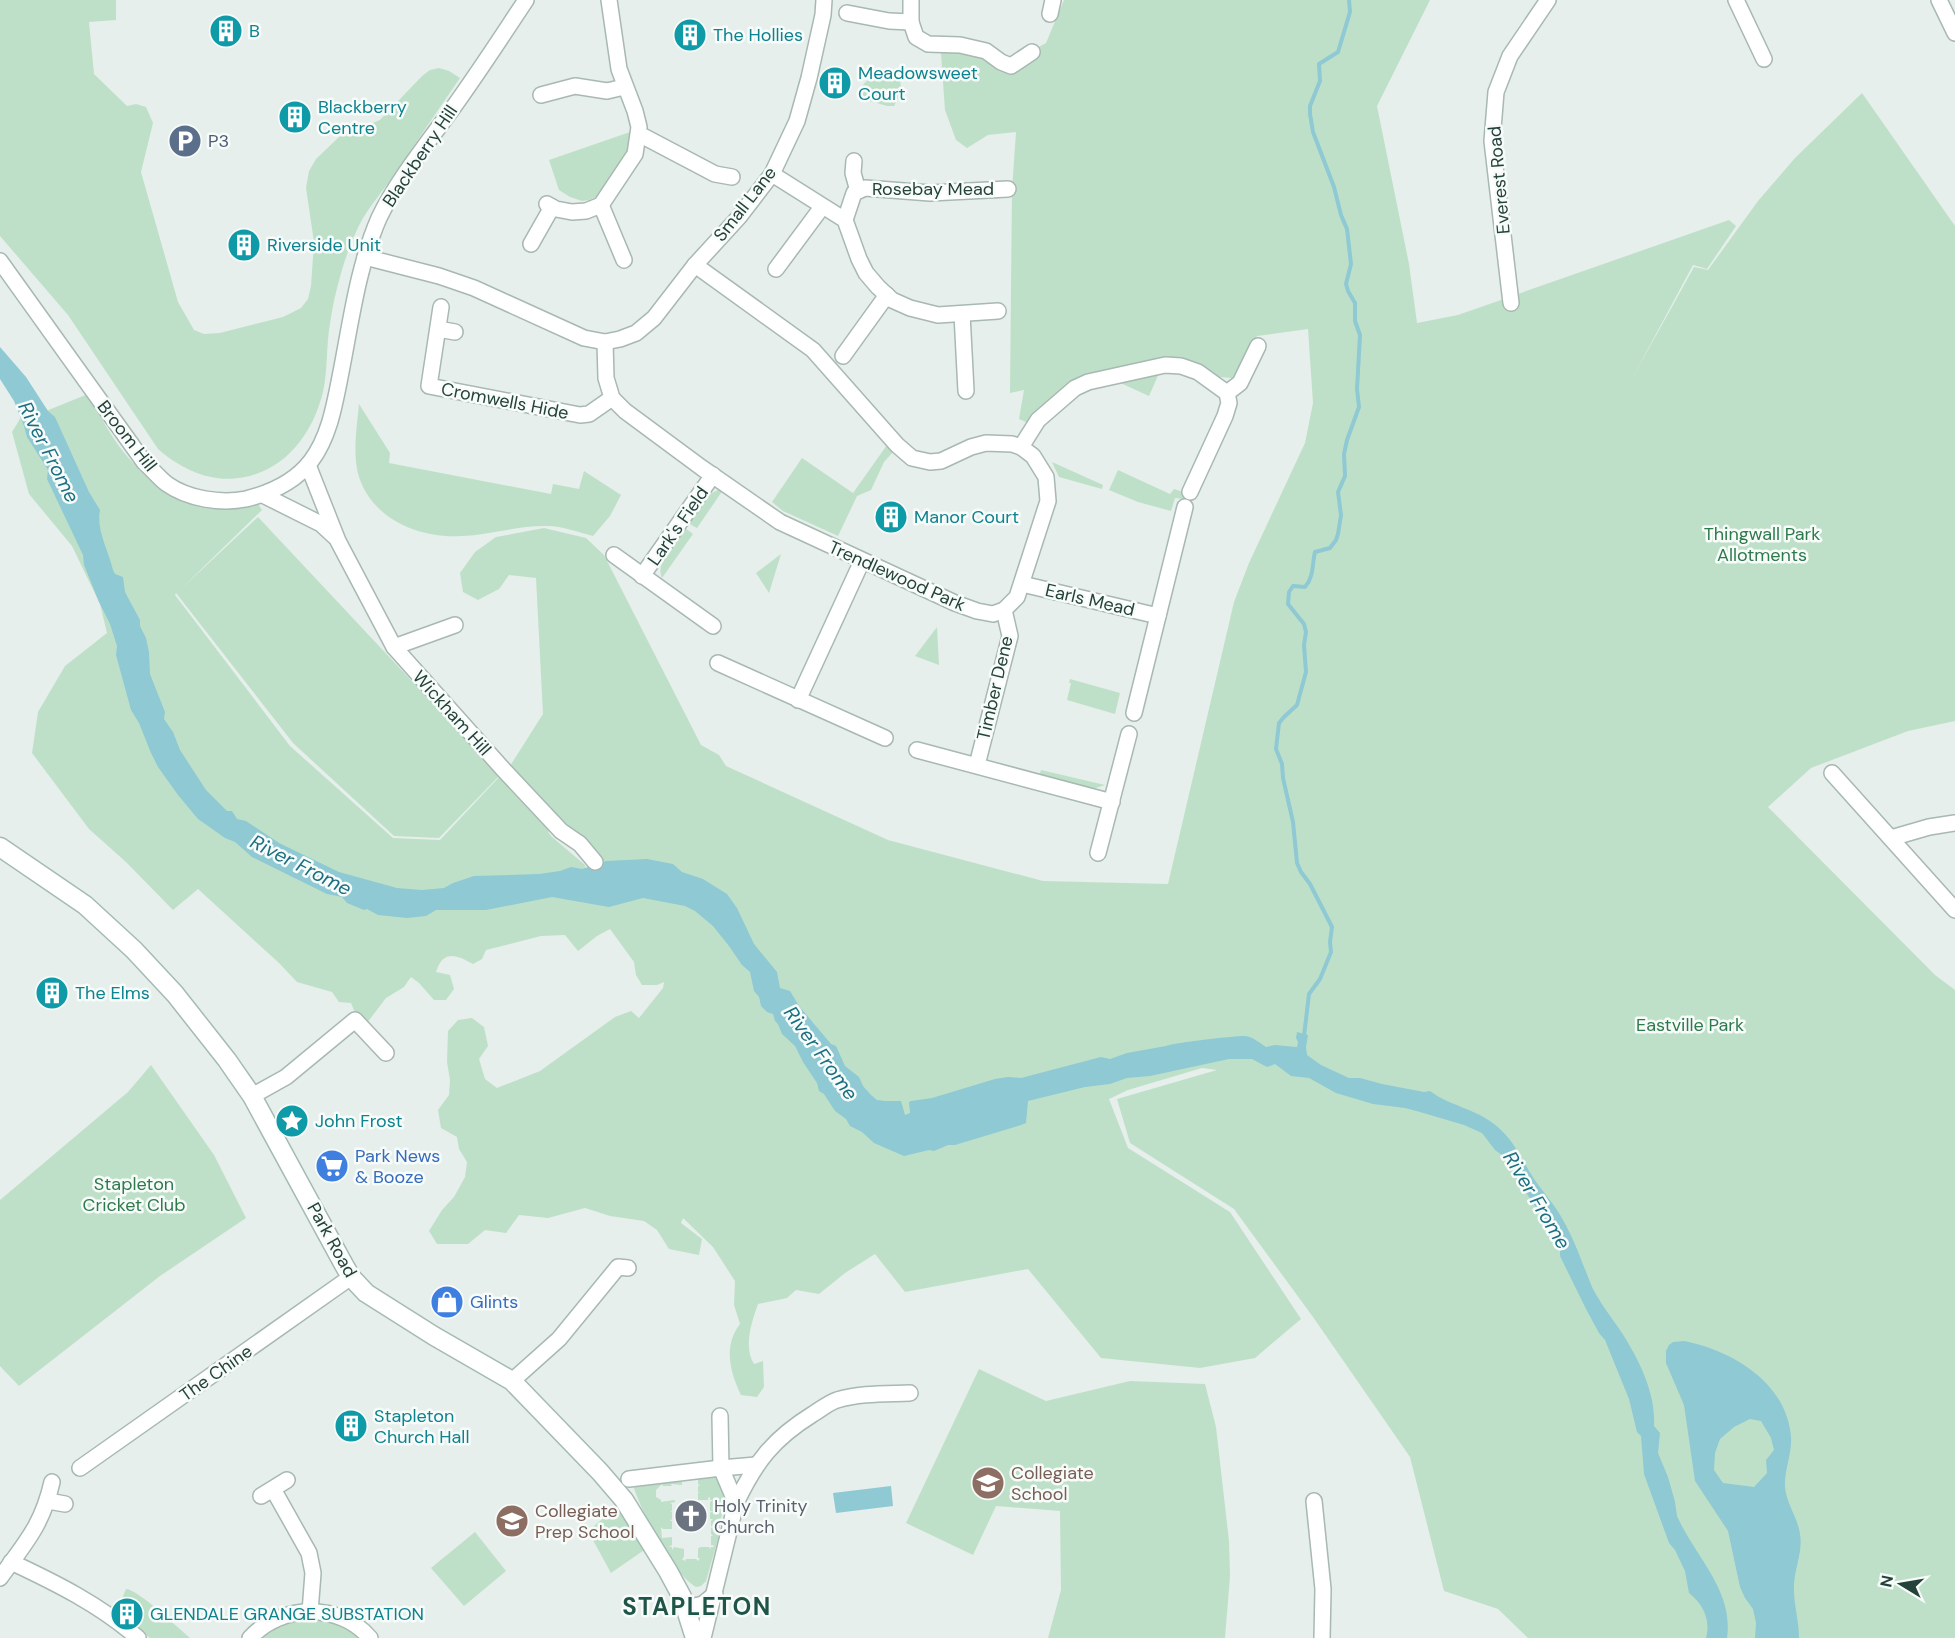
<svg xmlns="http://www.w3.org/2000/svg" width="1955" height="1638" viewBox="0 0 1955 1638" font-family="'DM Sans',sans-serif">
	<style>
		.green { fill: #bfe0c8; fill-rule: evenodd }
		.water { fill: #8ec9d4; fill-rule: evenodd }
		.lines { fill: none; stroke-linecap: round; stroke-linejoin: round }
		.stream { stroke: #8ec9d4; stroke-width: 4 }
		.street-casing { stroke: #a8b8b2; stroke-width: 18 }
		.secondary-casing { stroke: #a4bbb3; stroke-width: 21 }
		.street { stroke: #fff; stroke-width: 15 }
		.secondary { stroke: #fff; stroke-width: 18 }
		.labels { text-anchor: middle; stroke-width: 5; stroke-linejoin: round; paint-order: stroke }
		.culture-label { font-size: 18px; fill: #0d838f; stroke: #f7fbf9; text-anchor: start }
		.service-label { font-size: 18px; fill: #4e5e75; stroke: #f7fbf9; text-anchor: start }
		.street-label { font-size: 18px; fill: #24423a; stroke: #f7fbf9 }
		.park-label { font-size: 18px; fill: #2d7a4b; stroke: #f7fbf9 }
		.shop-label { font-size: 18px; fill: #366cbe; stroke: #f7fbf9; text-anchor: start }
		.education-label { font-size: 18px; fill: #785e54; stroke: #f7fbf9; text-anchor: start }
		.worship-label { font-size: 18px; fill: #5b616d; stroke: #f7fbf9; text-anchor: start }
		.water-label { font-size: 20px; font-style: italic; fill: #1c6f80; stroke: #f7fbf9 }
		.district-label { font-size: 24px; font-weight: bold; letter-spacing: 1.5px; fill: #1f5548; stroke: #f7fbf9 }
	</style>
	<rect width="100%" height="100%" fill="#e6efeb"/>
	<g class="green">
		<path d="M0,0H116V20L89,22L94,74L127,106L136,104L146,107L153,123L141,172L178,302L194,330L204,334L220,333L283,317L301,308L308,299L311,286L314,242L306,188L309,171L316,159L339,137L380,120L422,76L430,70L439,68L449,71L460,78C437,112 414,145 391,179C379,196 364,213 356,232C344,258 334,295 330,324C326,346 328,370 323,392C313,432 288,468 245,477C213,484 182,470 158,449L68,315L0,236Z"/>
		<path d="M1064,0H1430L1377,106L1409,264L1417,323L1458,315L1729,220L1736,226L1707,269L1693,265L1634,375L1694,267L1708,270L1758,201L1795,158L1862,93L1955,226V721L1908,731L1811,768L1768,807L1935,975L1955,990V1638H1528L1498,1609L1444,1591L1410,1457L1313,1317L1234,1209L1130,1143L1117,1099L1217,1070L1202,1068L1128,1090L1109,1099L1128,1148L1230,1212L1301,1319L1255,1358L1200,1368L1101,1358L1028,1269L905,1292L875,1254L845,1273L819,1294L796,1290L787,1298L758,1304C752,1321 743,1347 754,1364L763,1361L764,1387L757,1397L741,1395C730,1372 723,1346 740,1324L734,1305L735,1281L713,1247L683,1218L681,1223L702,1239L699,1255L669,1249L657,1230L644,1221L610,1216L585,1208L548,1218L519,1215L506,1233L485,1230L468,1244H437L429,1231L442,1210L454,1197L465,1177L467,1162L459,1149L457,1137L441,1128L438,1110L449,1095L450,1080L447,1062L448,1031L458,1020L472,1018L484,1027L488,1046L479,1059L485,1079L497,1088L540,1071L615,1017L631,1011L639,1018L663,988L664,982L657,985H642L636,975L634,962L610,929L597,936L578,951L565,935L541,936L486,950L482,959L473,964C457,955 443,949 436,972L450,975L454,989L446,1000H434L419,983L411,977L404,987L386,998L367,1023L356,1015L351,1003L339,1002L332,992L297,982L279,963L198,889L173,910L126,862L89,829L32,753L38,712L65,666L107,633L100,604L72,546L29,494L12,432L23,414L46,411L88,394C98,411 107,430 119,446C139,474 177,503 212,508C228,510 243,506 258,504L262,510L181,589L258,517L500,775L439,838L394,836L293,743L176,593L175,595L290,746L393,838L440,840L501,775L503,777L543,714L536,578L509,575L499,589L478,600L463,592L460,573L475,552L496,537L544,528L586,538L604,555L701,745L719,755L726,766L888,840L1043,881L1168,884L1234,602L1249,563L1305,443L1313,403L1308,329L1257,336L1242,371L1232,378L1220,377L1190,361L1174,357L1080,376L1053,396L1028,423L1019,419L1024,390L1010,393L1012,190L1016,132L988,135L967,148L956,140L945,110L940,40L976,41L1010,57L1022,56L1046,43ZM560,820L578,835L603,864L586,870L585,865L552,837L548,832Z"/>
		<path d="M876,76H890L900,81L902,91L894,106H887L863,99C857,88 865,80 876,76Z"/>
		<path d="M633,131L631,149L603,189L596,197L589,200L582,201L570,197L559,190L549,160Z"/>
		<path d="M1160,371L1149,396L1116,381Z"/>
		<path d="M359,404L390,453L389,463L551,494L553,484L579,489L584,471L621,495L610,516L593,536C578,532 560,525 544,526C517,526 489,535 462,536C421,539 373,520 359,477C352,455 357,426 359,404Z"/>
		<path d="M887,445L894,451L884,462L871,490L857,496L838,536L783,511L772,502L802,458L853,493Z"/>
		<path d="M1052,462L1103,485L1102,489L1059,477Z"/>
		<path d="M1118,470L1170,494L1174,489L1186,493L1183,499L1175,498L1171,511L1138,502L1109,490Z"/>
		<path d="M720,489L723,490L697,528L688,523L708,495Z"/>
		<path d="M685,528L693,534L662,578C655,561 675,542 685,528Z"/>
		<path d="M781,554L769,593L756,573Z"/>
		<path d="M937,627L939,665L915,656Z"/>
		<path d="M1070,679L1120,693L1115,714L1067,700L1071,683H1069Z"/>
		<path d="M1041,770L1105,785L1093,789L1039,777Z"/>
		<path d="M151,1065L214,1155L246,1218L160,1276L19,1386L0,1366V1200L128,1092Z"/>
		<path d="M979,1369L1046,1401L1130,1381L1205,1384L1216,1427L1229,1541L1230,1576L1225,1638H1048L1061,1590L1060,1511L996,1506L973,1555L906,1523Z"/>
		<path d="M717,1471L724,1488L722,1513L718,1539L706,1581L701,1586L696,1587C674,1575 642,1513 634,1488L635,1485L682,1479V1485L671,1484L672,1486H663L662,1484L656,1490V1497L661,1500V1502L675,1500V1502L670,1503L672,1504V1511H670L672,1512V1519L670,1521H672V1529H663L661,1527L662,1538L672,1537V1545L669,1547H672V1550L674,1547L684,1549V1557L682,1559L685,1561L686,1559H696L698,1561L700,1558H698V1549L700,1547H709L710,1549L711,1547H714L713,1545H711V1536H713L711,1534V1528L713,1527L711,1526V1521L713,1519H710V1513L713,1511H710V1502L713,1500H710V1497L708,1498V1500H698V1493L700,1492H698V1486H700L698,1484V1478Z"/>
		<path d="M619,1505L647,1548L611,1573L588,1531Z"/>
		<path d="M475,1532L506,1571L464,1606L431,1568Z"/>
		<path d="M126,1589C139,1590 178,1628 190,1638H150L126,1620L130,1614L125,1611L121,1617L118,1609Z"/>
		<path d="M312,1618L340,1624L362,1638H258L283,1622Z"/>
	</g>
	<g class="water">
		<path d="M0,347L26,377L48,411L55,417L89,492L100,510C96,530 108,549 113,570L115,574L123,577L125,592L140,620V626L146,638L149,652L150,674L165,712L164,719L173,732L180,750L206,790L227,811H232L237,819L246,821L279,843L339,872L397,888L422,890L444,888L453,883L474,876L539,874L560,871L571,867L582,869L606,861L647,859L673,864L682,872L703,879L727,894L737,908L754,944L777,972L780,988L790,991L799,1006L831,1044L836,1046L845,1066L859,1077L863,1086L871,1095L877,1100L885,1101H901L905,1115L910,1113L909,1102L911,1101L932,1098L995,1079L1008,1077L1021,1078L1101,1057L1110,1059L1127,1053L1166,1046C1171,1043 1240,1035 1245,1036C1253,1037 1260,1043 1266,1047L1275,1045L1297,1047L1298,1042L1296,1038L1297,1032L1308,1035L1306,1047L1307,1055L1321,1065L1349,1078H1360L1382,1084L1424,1092L1430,1091C1451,1107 1480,1109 1501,1130C1516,1144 1523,1162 1534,1179C1544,1193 1555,1205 1563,1220C1575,1241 1583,1265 1592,1287C1600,1303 1612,1318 1622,1333C1639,1360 1656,1393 1654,1426L1660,1433L1658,1453L1668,1477L1675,1502L1677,1516C1695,1557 1734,1590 1727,1638H1706C1711,1620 1703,1604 1689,1593L1685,1571L1675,1550L1669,1543L1644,1474L1641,1436L1637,1432L1629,1399L1605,1340L1599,1333L1586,1309L1560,1256V1247L1553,1242L1540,1214L1518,1180L1510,1161L1495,1150L1482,1133L1464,1125L1420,1112L1405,1108L1373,1104L1336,1093L1309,1078L1291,1076L1275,1064L1267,1067L1252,1059H1229L1150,1076L1127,1078L1110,1084L1085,1087L1028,1101L1026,1123L1021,1125L955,1145H948L934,1151L929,1150L904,1156L874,1143L862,1132L850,1126L846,1119L835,1111L824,1094L819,1091L817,1083L803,1062L795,1046L782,1034L778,1024L775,1021L773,1014L767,1012L761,1006L759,997L754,991L750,972L742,965L729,946L713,926L695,911L685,906L643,898L609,907L552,897L486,910H436L426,916L407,918L378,915L367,909L364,910L347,903L342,897L327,894L252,857L235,842L225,838L198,819L178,795L158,767L151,753L139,723L131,710L116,655L117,646L110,624L99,602L84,565L83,555L47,479L48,470L27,437L24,426L14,401L0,379Z"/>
		<path d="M1684,1341C1732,1350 1787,1383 1791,1437C1792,1454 1784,1471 1785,1487C1786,1503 1798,1518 1800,1534C1803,1551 1795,1567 1794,1584C1793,1602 1799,1620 1799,1638H1755L1756,1623L1753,1609L1745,1598L1740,1587L1728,1531L1695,1481L1684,1405L1666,1363V1351L1669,1345L1673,1342ZM1750,1419L1761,1421L1771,1438L1774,1450L1766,1460L1767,1473L1754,1487L1723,1483L1714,1470L1715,1453L1720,1439L1734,1427Z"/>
		<path d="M891,1486L893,1506L836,1513L833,1493Z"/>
	</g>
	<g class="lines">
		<path class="stream" d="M1304,1036L1309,994L1320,979L1331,952L1330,942L1332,927L1310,884L1301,872L1297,863L1293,822L1283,778L1282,764L1276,749L1279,723L1284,717L1297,705L1306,672L1304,645L1306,632L1304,624L1288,604L1289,592L1293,586L1305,587C1314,577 1312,564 1315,552L1330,548L1336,540L1338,534L1341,515L1338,492L1345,476L1344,454L1347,440L1359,407L1357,389L1360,335L1355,321V303L1348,291L1346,284L1351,264L1347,229L1341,215L1334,187L1313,132L1310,114V106L1320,81L1319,64L1338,52L1350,12L1349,0"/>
		<g class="street-casing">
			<g id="street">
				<path d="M911,0V22L916,37L928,44L960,45L986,51L1001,62L1011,66L1032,52"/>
				<path d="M1736,0L1764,59"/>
				<path d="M1939,0L1955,33"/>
				<path d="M847,13L889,21L911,22"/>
				<path d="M1050,14L1053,0"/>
				<path d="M541,95L575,86L607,91L624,87"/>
				<path d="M639,134L715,174L732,177"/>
				<path d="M854,161L853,173L858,191"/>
				<path d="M772,174L845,220L859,259L866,273L878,287L892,300L910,308L938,315L998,311"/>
				<path d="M547,204L556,209L572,212L586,211L601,205L635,154L639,127L635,111L619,69L609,0"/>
				<path d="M601,205L624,260"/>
				<path d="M845,220L854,193L865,188L930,193L1008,189"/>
				<path d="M531,244L552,207"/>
				<path d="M365,257L439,276L474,288L584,338L605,342L620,339L636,333L654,318L695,265L739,217L772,174L797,121L809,78L823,15L824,0"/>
				<path d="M0,261L144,462C152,469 159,478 167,484C188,499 221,504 246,499C270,493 295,482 311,461C330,436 335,402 341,372C351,321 358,266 379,218C395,184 425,146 447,116C475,78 500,39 526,0"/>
				<path d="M776,269L822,207"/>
				<path d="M1511,303L1492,141L1496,92L1510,56L1548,0"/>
				<path d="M441,307L429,386L580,415L589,414L612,398"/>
				<path d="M962,314L966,391"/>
				<path d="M438,329L455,332"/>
				<path d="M605,342L606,378L612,398L625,411L702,468L780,522L955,603L977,611L993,614L1004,610L1017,597L1048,501L1046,477L1033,456L1021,447L1012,444L986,443L971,447L941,461L930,462L912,458L897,445L813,350L695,265"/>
				<path d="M843,356L887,295"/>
				<path d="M1227,393L1240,383L1258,346"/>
				<path d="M1021,447L1038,420L1075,388L1088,382L1165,365L1181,366L1198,372L1227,393L1229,403L1225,416L1190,492"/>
				<path d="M308,465L338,541L394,647L502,768L561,831L580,844L595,862"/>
				<path d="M263,495L321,524L335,537"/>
				<path d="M614,555L713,626"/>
				<path d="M642,576L713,475"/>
				<path d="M1022,584L1158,616"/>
				<path d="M394,647L455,625"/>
				<path d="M718,663L885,738"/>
				<path d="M798,700L862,561"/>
				<path d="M1134,713L1185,507"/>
				<path d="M917,750L1112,802"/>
				<path d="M977,765L1010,636L1004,610"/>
				<path d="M1832,773L1955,910"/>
				<path d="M1891,838L1929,827L1955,823"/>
				<path d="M1098,853L1129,734"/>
				<path d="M252,1096L286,1077L355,1020L386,1053"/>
				<path d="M512,1381L559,1339L618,1267L628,1268"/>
				<path d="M720,1416L721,1468L756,1465"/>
				<path d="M80,1468L351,1277"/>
				<path d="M629,1479L721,1468L736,1503L703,1638"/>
				<path d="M273,1489L309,1553L313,1573L310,1612"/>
				<path d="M261,1496L287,1480"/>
				<path d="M48,1501L65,1504"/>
				<path d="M1314,1501L1323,1589L1322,1638"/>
				<path d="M736,1503C756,1461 773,1439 813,1414C820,1410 828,1403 837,1400C860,1393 886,1394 910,1393"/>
				<path d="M11,1562C56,1583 100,1605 138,1638"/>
				<path d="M0,1578C25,1543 42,1526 52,1482"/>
				<path d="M686,1608L703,1604L715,1594"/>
				<path d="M250,1638C281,1604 339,1602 370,1638"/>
			</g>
		</g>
		<g class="secondary-casing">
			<path id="secondary" d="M0,847L85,905L134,950L175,994L227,1060L252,1096L344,1265L351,1277L366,1293L434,1336L512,1381L600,1472L624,1500L668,1571L682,1597L695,1638"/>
		</g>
		<use href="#street" class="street"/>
		<use href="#secondary" class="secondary"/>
	</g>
	<defs>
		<g id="building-disc" transform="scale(1.725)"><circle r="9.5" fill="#0f9aa8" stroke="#f7fbf9"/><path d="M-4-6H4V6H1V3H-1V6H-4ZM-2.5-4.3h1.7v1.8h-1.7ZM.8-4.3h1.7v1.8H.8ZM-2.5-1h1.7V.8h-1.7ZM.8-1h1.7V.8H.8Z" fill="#fff"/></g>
		<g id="parking-disc" transform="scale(1.725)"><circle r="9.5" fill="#5c6f8a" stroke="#f7fbf9"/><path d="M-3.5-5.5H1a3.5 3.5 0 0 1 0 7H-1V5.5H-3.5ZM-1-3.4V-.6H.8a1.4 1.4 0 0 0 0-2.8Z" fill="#fff"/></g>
		<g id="sight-disc" transform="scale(1.725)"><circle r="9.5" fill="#0f9aa8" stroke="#f7fbf9"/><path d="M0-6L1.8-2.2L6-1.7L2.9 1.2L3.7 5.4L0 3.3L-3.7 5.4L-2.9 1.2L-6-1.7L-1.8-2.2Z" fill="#fff"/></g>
		<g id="supermarket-disc" transform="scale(1.725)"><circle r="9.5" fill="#3f7fe0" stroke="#f7fbf9"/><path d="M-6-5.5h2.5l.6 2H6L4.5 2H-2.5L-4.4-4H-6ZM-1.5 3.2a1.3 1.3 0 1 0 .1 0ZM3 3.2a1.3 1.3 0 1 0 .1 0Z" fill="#fff"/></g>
		<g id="shop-disc" transform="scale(1.725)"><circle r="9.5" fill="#3f7fe0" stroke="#f7fbf9"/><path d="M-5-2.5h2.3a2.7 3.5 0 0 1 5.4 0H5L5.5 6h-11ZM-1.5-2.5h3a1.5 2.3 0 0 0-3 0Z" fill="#fff"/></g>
		<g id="school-disc" transform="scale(1.725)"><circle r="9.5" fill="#8d6e63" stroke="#f7fbf9"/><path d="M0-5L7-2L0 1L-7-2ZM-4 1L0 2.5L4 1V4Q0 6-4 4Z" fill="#fff"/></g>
		<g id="church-disc" transform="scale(1.725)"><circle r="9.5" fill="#6b7280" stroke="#f7fbf9"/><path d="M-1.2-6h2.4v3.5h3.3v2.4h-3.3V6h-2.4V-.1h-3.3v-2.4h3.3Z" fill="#fff"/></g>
	</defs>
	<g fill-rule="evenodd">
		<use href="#building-disc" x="226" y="31"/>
		<use href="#building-disc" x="690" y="35"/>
		<use href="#building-disc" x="835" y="83"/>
		<use href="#building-disc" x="295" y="117"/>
		<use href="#parking-disc" x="185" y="141"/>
		<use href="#building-disc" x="244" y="245"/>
		<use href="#building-disc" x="891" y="517"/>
		<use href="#building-disc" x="52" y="993"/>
		<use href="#sight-disc" x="292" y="1121"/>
		<use href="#supermarket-disc" x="332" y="1166"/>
		<use href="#shop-disc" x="447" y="1302"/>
		<use href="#building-disc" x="351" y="1426"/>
		<use href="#school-disc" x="988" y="1483"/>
		<use href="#church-disc" x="691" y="1516"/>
		<use href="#school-disc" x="512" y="1521"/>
		<use href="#building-disc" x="127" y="1614"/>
	</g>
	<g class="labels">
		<g class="culture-label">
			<text x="249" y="37">B</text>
			<text x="713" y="41">The Hollies</text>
			<text x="858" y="79">Meadowsweet<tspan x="858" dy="21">Court</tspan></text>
			<text x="318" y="113">Blackberry<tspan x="318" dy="21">Centre</tspan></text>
			<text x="267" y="251">Riverside Unit</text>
			<text x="914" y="523">Manor Court</text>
			<text x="75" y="999">The Elms</text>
			<text x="315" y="1127">John Frost</text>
			<text x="374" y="1422">Stapleton<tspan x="374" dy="21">Church Hall</tspan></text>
			<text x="150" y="1620">GLENDALE GRANGE SUBSTATION</text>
		</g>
		<g class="service-label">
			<text x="208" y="147">P3</text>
		</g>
		<g class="street-label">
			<text transform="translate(420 156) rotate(-56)" y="6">Blackberry Hill</text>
			<text transform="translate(1499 180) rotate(-95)" y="6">Everest Road</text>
			<text x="933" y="195">Rosebay Mead</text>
			<text transform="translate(745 204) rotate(-52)" y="6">Small Lane</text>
			<text transform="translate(505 401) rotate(11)" y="6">Cromwells Hide</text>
			<text transform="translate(127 436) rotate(52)" y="6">Broom Hill</text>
			<text transform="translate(678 526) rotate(-55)" y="6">Lark's Field</text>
			<text transform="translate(897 576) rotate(24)" y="6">Trendlewood Park</text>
			<text transform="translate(1090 600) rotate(13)" y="6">Earls Mead</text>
			<text transform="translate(995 688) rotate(-77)" y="6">Timber Dene</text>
			<text transform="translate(452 713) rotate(48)" y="6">Wickham Hill</text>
			<text transform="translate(332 1240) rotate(61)" y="6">Park Road</text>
			<text transform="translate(216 1373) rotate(-35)" y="6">The Chine</text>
		</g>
		<g class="park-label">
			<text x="1762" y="540">Thingwall Park<tspan x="1762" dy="21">Allotments</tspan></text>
			<text x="1690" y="1031">Eastville Park</text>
			<text x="134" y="1190">Stapleton<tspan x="134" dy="21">Cricket Club</tspan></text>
		</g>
		<g class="shop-label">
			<text x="355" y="1162">Park News<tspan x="355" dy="21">&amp; Booze</tspan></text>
			<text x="470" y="1308">Glints</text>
		</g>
		<g class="education-label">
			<text x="1011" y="1479">Collegiate<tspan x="1011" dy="21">School</tspan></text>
			<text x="535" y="1517">Collegiate<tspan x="535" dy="21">Prep School</tspan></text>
		</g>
		<g class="worship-label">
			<text x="714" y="1512">Holy Trinity<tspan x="714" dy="21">Church</tspan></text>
		</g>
		<g class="water-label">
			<text transform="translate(49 452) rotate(63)" y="7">River Frome</text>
			<text transform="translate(301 865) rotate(27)" y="7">River Frome</text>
			<text transform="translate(821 1053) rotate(54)" y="7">River Frome</text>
			<text transform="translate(1537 1200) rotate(59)" y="7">River Frome</text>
		</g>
		<g class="district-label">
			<text x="697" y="1615">STAPLETON</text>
		</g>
	</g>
	<g transform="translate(1901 1584) rotate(281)" stroke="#f7fbf9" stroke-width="4.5" paint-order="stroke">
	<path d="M0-4.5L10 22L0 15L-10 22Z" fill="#24423a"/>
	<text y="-9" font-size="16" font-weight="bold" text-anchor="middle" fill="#24423a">N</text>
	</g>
</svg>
